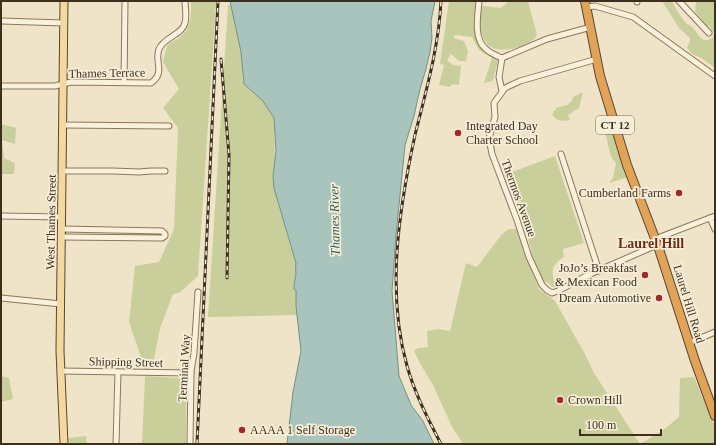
<svg xmlns="http://www.w3.org/2000/svg" width="716" height="445" viewBox="0 0 716 445" font-family="Georgia,serif">
	<style>
		.green { fill: #c9cf9b }
		.water { fill: #a9c4bc; stroke: #6f938a }
		.lines { fill: none; stroke-linecap: round; stroke-linejoin: round }
		.minor-casing { stroke: #8d765c; stroke-width: 7 }
		.major-casing { stroke: #5b4430; stroke-width: 9 }
		.highway-casing { stroke: #5b4430; stroke-width: 10 }
		.minor { stroke: #faf1dc; stroke-width: 5 }
		.major { stroke: #f3d9a0; stroke-width: 7 }
		.highway { stroke: #e0a458; stroke-width: 8 }
		.rail-casing { stroke: #3d2e20; stroke-width: 3 }
		.rail { stroke: #f7eed8; stroke-width: 1.5; stroke-dasharray: 4.5; stroke-linecap: butt }
		.poi-dot { fill: #9e2a2b; stroke: #f7eed8; stroke-width: 1.5 }
		.labels { text-anchor: middle; stroke-width: 3.5; stroke-linejoin: round; paint-order: stroke }
		.shield { fill: #f7eed8; stroke: #756857; stroke-width: 1 }
		.shield-label { font-size: 11px; font-weight: bold; fill: #3d2e20 }
		.street-label { font-size: 12px; fill: #3d2e20; stroke: #f7eed8 }
		.poi-label { font-size: 12px; fill: #3d2e20; stroke: #f7eed8; text-anchor: start }
		.water-label { font-size: 13px; font-style: italic; fill: #2f5d5a; stroke: #f7eed8 }
		.quarter-label { font-size: 14px; font-weight: bold; fill: #6b2e1e; stroke: #f7eed8 }
	</style>
	<rect width="100%" height="100%" fill="#f0e4c8"/>
	<g class="green">
		<path d="M191,1H216V5L198,276L179,293L173,294L160,328L154,359L156,363L161,366L145,369L129,322L135,266L159,262L174,229L178,128L163,108L179,89L163,62C164,58 165,51 167,47C169,42 175,41 179,38C192,29 191,15 191,1Z"/>
		<path d="M449,1H478L476,19L484,51L498,60L493,81L484,83L492,58L479,50L472,37L454,35V38L464,41L468,51L466,61H459L451,54L447,60L453,65L461,66L459,85L452,84L450,87L439,85L444,65L440,64Z"/>
		<path d="M509,1H528L537,35C533,42 526,44 519,47C484,57 477,37 482,6L501,8Z"/>
		<path d="M662,1H672C675,7 681,18 686,23C687,24 690,25 691,26C698,32 702,47 713,37L714,33L710,27L704,24L700,17L695,12L696,1H714L715,2V68L701,58L692,54L687,48L690,41V38L679,28Z"/>
		<path d="M228,5H231L241,52L243,82L263,101L274,118L276,196L296,263C295,267 296,270 296,274C295,279 294,283 294,288L296,290L298,315L208,317Z"/>
		<path d="M583,92L579,108L568,115L570,120C562,121 557,122 552,114L554,113L553,111L556,110V108L567,105L572,101L573,97Z"/>
		<path d="M610,119L628,177L609,183L613,178L616,163C605,153 611,131 597,123Z"/>
		<path d="M1,124L16,128L15,144L2,140L4,158L15,163L14,174H1Z"/>
		<path d="M555,156L584,243L563,249L564,257C550,266 551,272 556,287H552L549,283L542,281L537,272L522,216L504,175Z"/>
		<path d="M509,229H518L539,289L555,301L585,354L594,373L640,444L662,431L679,417L680,378L694,377L715,427V444H463L452,427L433,385L421,365L414,351L418,348L428,347L427,331L438,329L450,331L466,263L477,267L502,234Z"/>
		<path d="M1,376L9,378L13,399L1,402Z"/>
		<path d="M145,376L178,378L186,382V444H142Z"/>
		<path d="M86,436L87,444H70L68,438Z"/>
	</g>
	<path class="water" d="M230,1H435L431,21L432,38L430,52L426,69L420,89L414,116L405,145L396,235L392,291L399,376L411,405L423,421L434,444H287L293,392L301,351L296,306V290L294,289C294,283 295,279 296,274C296,270 295,267 296,263L274,188L273,176L276,151L274,118L263,101L244,84L241,52Z"/>
	<g class="lines">
		<g class="minor-casing">
			<g id="minor">
				<path d="M479,1C478,15 473,39 486,49C490,53 497,56 502,58L547,39L591,27"/>
				<path d="M637,1V2"/>
				<path d="M679,1L709,33"/>
				<path d="M587,7L595,6L633,17L715,76"/>
				<path d="M1,21L64,23"/>
				<path d="M597,59L520,81L505,88L494,103L495,117L489,138L492,154L517,220L529,257L542,285L547,290L552,293L558,291L588,275L657,245"/>
				<path d="M124,82L125,1"/>
				<path d="M1,86H55L71,82L151,83C166,72 154,62 159,49C164,37 182,35 185,23C187,16 185,8 185,1"/>
				<path d="M502,91L499,77L502,58"/>
				<path d="M63,125L169,126"/>
				<path d="M561,154L599,271"/>
				<path d="M62,171H113L139,172L151,171H165"/>
				<path d="M1,216L62,217"/>
				<path d="M710,218L715,229"/>
				<path d="M62,237L162,238L165,236V234L162,231L62,229"/>
				<path d="M655,239L715,216"/>
				<path d="M1,298L61,304"/>
				<path d="M689,343L715,332"/>
				<path d="M61,371L191,373"/>
				<path d="M116,444L118,372"/>
				<path d="M190,444L191,371L194,353L198,292"/>
			</g>
		</g>
		<g class="major-casing">
			<path id="major" d="M64,444L60,351L64,1"/>
		</g>
		<g class="highway-casing">
			<path id="highway" d="M585,1L600,76L627,165L659,249L695,361L715,416"/>
		</g>
		<use href="#minor" class="minor"/>
		<use href="#major" class="major"/>
		<use href="#highway" class="highway"/>
		<g class="rail-casing">
			<g id="rail">
				<path d="M221,59L229,155L227,278"/>
				<path d="M197,444L218,1"/>
				<path d="M441,444C428,419 415,394 407,366C386,292 399,209 415,135C426,91 439,46 441,1"/>
			</g>
		</g>
		<use href="#rail" class="rail"/>
	</g>
	<g class="poi-dot">
		<circle cx="458" cy="133" r="4"/>
		<circle cx="679" cy="193" r="4"/>
		<circle cx="645" cy="275" r="4"/>
		<circle cx="659" cy="298" r="4"/>
		<circle cx="560" cy="400" r="4"/>
		<circle cx="242" cy="430" r="4"/>
	</g>
	<g class="labels">
		<rect class="shield" x="596" y="116" width="38" height="18" rx="3"/>
		<g class="shield-label">
			<text x="615" y="129">CT 12</text>
		</g>
		<g class="street-label">
			<text transform="translate(107 73) rotate(-1)" y="4">Thames Terrace</text>
			<text transform="translate(519 198) rotate(70)" y="4">Thermos Avenue</text>
			<text transform="translate(51 222) rotate(-89)" y="4">West Thames Street</text>
			<text transform="translate(689 304) rotate(73)" y="4">Laurel Hill Road</text>
			<text transform="translate(126 362) rotate(1)" y="4">Shipping Street</text>
			<text transform="translate(184 368) rotate(-87)" y="4">Terminal Way</text>
		</g>
		<g class="poi-label">
			<text x="466" y="130">Integrated Day<tspan x="466" dy="14">Charter School</tspan></text>
			<text x="671" y="197" text-anchor="end">Cumberland Farms</text>
			<text x="637" y="272" text-anchor="end">JoJo’s Breakfast<tspan x="637" dy="14">&amp; Mexican Food</tspan></text>
			<text x="651" y="302" text-anchor="end">Dream Automotive</text>
			<text x="568" y="404">Crown Hill</text>
			<text x="250" y="434">AAAA 1 Self Storage</text>
		</g>
		<g class="water-label">
			<text transform="translate(334 220) rotate(-91)" y="5">Thames River</text>
		</g>
		<g class="quarter-label">
			<text x="651" y="248">Laurel Hill</text>
		</g>
	</g>
	<rect width="716" height="445" fill="none" stroke="#3d2e20" stroke-width="4"/>
	<path d="M580 429v6h81v-6" fill="none" stroke="#3d2e20" stroke-width="2"/>
	<text x="586" y="429" font-size="12" fill="#3d2e20" stroke="#f7eed8" stroke-width="3" paint-order="stroke">100 m</text>
</svg>
